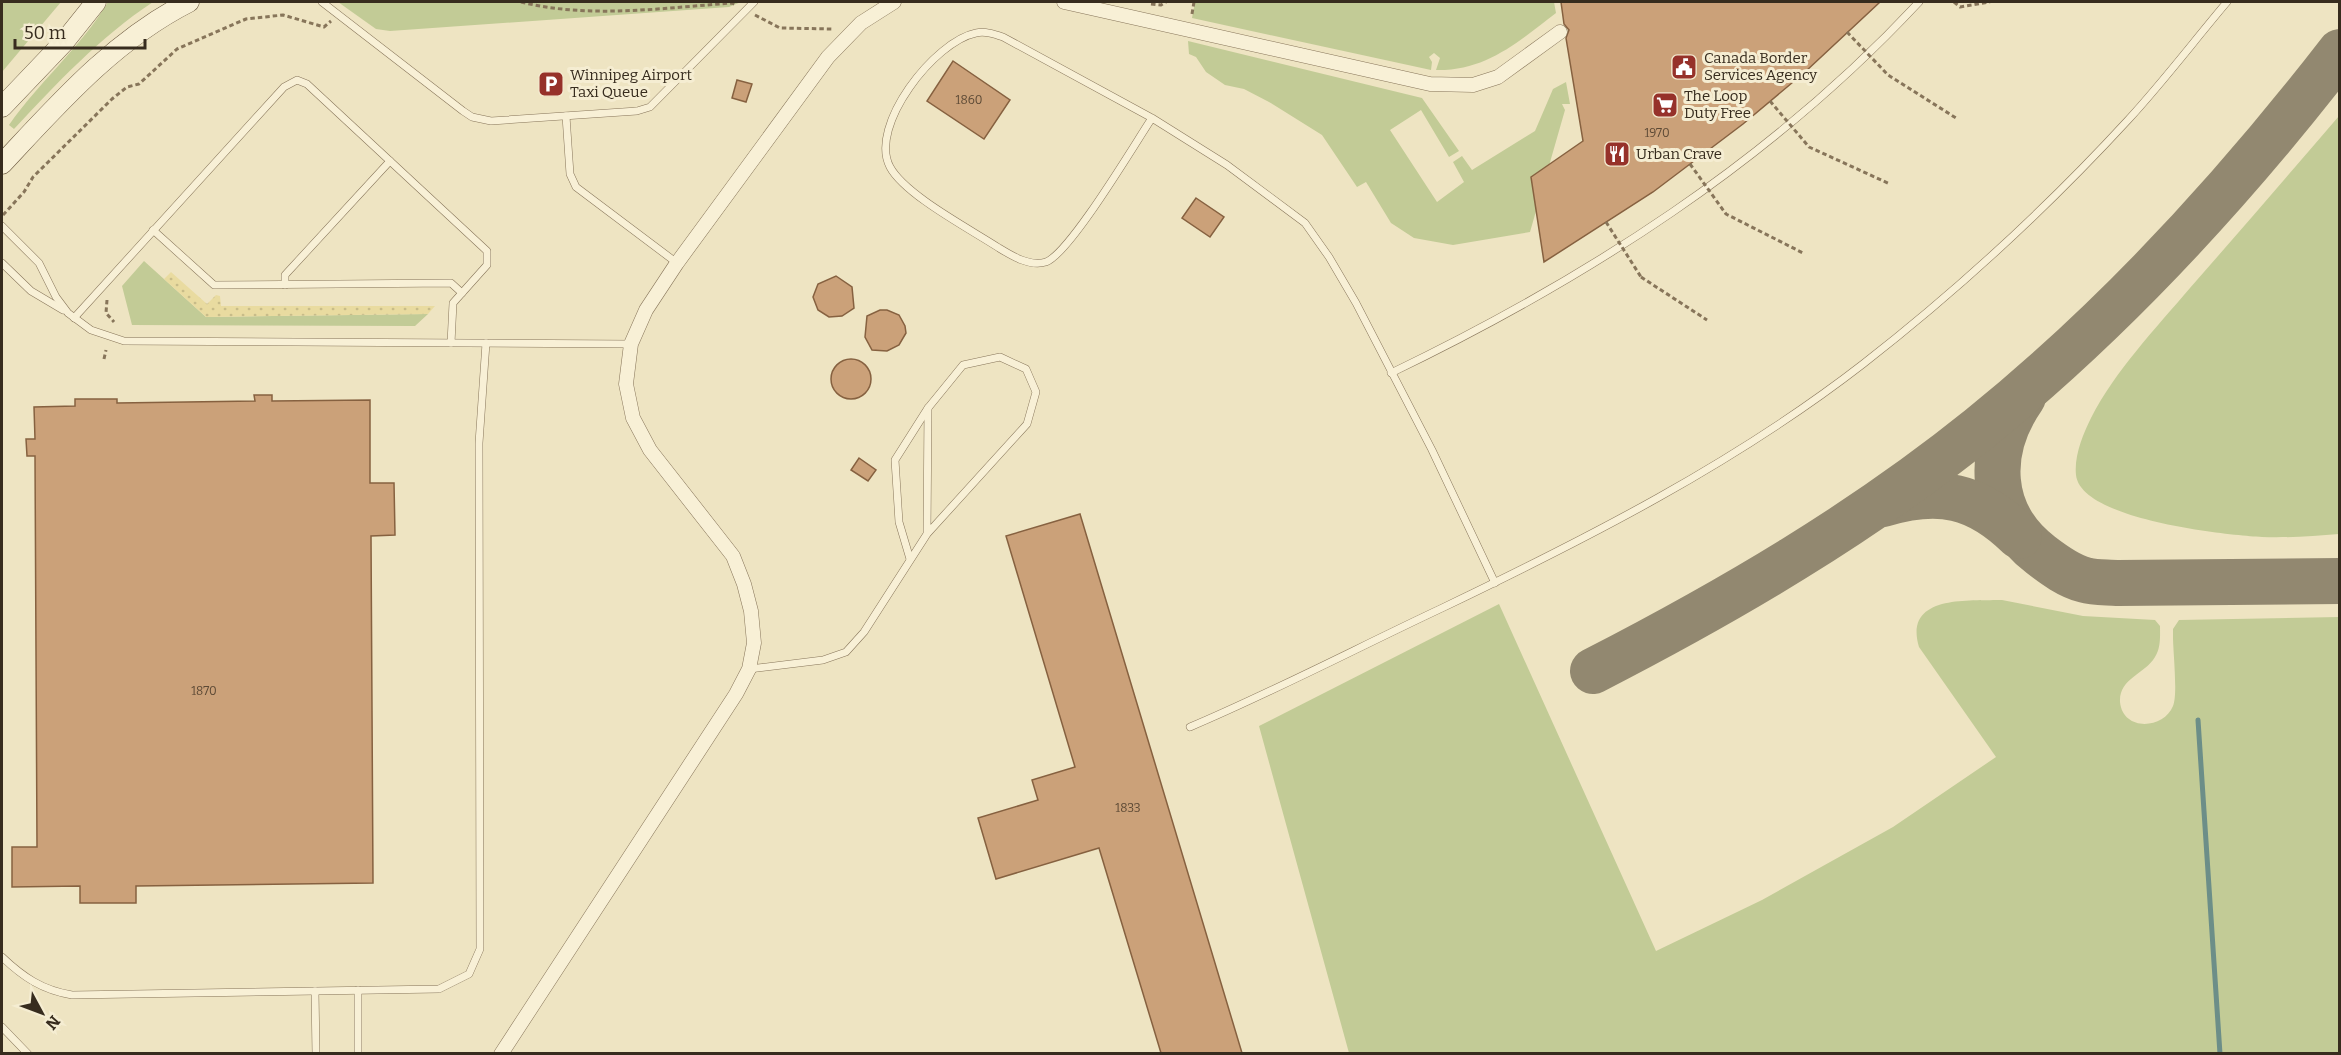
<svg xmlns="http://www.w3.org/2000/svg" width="2341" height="1055" viewBox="0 0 2341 1055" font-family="Bitter,serif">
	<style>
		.green { fill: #c2cb96 }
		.sand { fill: url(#sand-dots) }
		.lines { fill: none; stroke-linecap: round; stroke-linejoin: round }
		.stream { stroke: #6c8e88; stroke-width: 5 }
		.taxiway { stroke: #928870; stroke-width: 46 }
		.building { fill: #cba179; stroke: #866140; stroke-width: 1.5 }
		.lane-casing { stroke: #87755a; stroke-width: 8 }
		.street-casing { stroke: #87755a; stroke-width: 15 }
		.secondary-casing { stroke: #69563d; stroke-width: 21 }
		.path { stroke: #87755a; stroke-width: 3; stroke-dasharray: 4.5 3; stroke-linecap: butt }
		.lane { stroke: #f8f0d6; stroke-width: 7 }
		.street { stroke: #f8f0d6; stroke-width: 14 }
		.secondary { stroke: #f8f0d6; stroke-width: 20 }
		.path-bridge { stroke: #87755a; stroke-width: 3; stroke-dasharray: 4.5 3; stroke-linecap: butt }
		.labels { text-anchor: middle; stroke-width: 6; stroke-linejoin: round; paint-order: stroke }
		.number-label { font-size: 12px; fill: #5c4935 }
		.poi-label { font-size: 15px; fill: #372c1e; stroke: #f5edd2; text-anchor: start }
	</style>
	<defs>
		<pattern id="sand-dots" width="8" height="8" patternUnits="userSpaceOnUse" patternTransform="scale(1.5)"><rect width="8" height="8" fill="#e9dba0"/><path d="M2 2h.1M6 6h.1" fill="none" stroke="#c8bc89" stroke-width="1.8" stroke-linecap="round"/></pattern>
	</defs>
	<rect width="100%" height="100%" fill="#eee4c2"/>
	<g class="green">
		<path d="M2,2H61L2,72Z"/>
		<path d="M108,2H153C100,37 57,83 14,129L9,125C39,82 81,47 108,2Z"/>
		<path d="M338,2H741L729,7L390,31L376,29Z"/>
		<path d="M1195,2H1554L1556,13C1518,42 1486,71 1436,70L1440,58L1434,53L1429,57L1432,62L1431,70L1192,18Z"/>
		<path d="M1188,41L1422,98L1459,151L1449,157L1421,110L1390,130L1437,202L1464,182L1453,162L1462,156L1472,170L1535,131L1553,89L1566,82L1570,104H1562L1565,110L1530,232L1453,245L1414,238L1391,223L1366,182L1357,187L1322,135L1269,102L1244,89L1225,85L1206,72L1196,57L1189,54Z"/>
		<path d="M2339,116V534C2314,536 2288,538 2262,537C2226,535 2081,520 2076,475C2074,456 2083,434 2091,418C2115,371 2156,328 2190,288C2240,231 2290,173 2339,116Z"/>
		<path d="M144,261L206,317L428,314L415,326L132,325L122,286Z"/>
		<path d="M2002,600L2083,616L2155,620L2160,626C2160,636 2161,648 2155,657C2144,675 2119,678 2120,702C2123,732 2164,729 2173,706C2178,695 2173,651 2173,637V629L2179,620L2339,617V1053H1349L1259,726L1499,604L1656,951L1762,900L1893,827L1996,757L1919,647C1903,594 1970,601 2002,600Z"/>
	</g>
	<path class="sand" d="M171,272L207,304L216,295L220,296L221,306H435L428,314L206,317L164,279Z"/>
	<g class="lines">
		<path class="stream" d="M2198,720L2220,1054"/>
		<g class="taxiway">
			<path d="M2023,397C1986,450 1987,514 2041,555C2054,565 2069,576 2085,580C2095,583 2107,582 2118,583L2340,581"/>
			<path d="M1883,504C1939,487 1977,495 2019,536"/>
			<path d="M1593,671C1729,601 1861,524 1980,428C2115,319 2234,189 2340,52"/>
		</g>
	</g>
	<g class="building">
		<path d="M1561,2H1880L1805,72L1743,124L1653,192L1544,262L1531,177L1583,141L1566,38L1569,30L1564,24Z"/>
		<path d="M953,61L1010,100L984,139L927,101Z"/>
		<path d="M737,80L752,84L746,102L732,98Z"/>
		<path d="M1196,198L1224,217L1210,237L1182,218Z"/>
		<path d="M836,276L852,287L854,308L842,316L829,317L818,310L813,297L818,284Z"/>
		<path d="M880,310H887L899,315L905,326L906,333L899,345L887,351L872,350L865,337L867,316Z"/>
		<circle cx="851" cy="379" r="20"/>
		<path d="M254,395H272V401L370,400V483H394L395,535L371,536L373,883L136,886V903H80V886L12,887V847H37L35,456H27L26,439H35L34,407L75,406V399H117V403L255,401Z"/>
		<path d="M859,458L876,470L868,481L851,470Z"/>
		<path d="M1080,514L1242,1053H1161L1099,848L996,879L978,818L1038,800L1032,780L1075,767L1006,536Z"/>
	</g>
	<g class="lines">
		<g class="lane-casing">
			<g id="lane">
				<path d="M322,2L463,111L472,117L491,121L637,111L650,107L754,2"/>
				<path d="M566,116L570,174L576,187L677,263"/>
				<path d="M1152,118C1134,145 1070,253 1046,262C1030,267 1012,256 999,248C970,229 905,195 890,167C868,126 935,41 976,33C985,31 994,34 1003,37L1152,118L1227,165L1305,223L1329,257L1356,303L1432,450L1495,583"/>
				<path d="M2,226L39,263L56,297L68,313L91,330L124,341L631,344"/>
				<path d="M153,230L214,285L451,283L462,293"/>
				<path d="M2,263L31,291L63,310"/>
				<path d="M285,285V275L390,161"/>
				<path d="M74,318L284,87L297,80L307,84L487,251V265L453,303L451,343"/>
				<path d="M1391,373C1586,279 1770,162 1919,2"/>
				<path d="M910,559L899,522L895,460L928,408"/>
				<path d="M749,669L823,660L846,652L864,632L927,534L1027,424L1036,392L1026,369L1000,357L963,365L928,408L927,534"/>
				<path d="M1190,727C1275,691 1357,648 1440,609C1586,539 1734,464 1863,364C1958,290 2046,209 2128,120C2163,82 2194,41 2227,2"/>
				<path d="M2,957C23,977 42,990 72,995L439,989L469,974L480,949L479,443L486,343"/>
				<path d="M358,990V1054"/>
				<path d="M315,991L316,1054"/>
				<path d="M2,1027L28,1054"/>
			</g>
		</g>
		<g class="street-casing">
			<g id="street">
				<path d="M1064,2L1430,84L1473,85L1498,77L1560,32"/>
				<path d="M501,1054L736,694L749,669L754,643L751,611L744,584L733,556L650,450L633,418L626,384L631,344L646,310L677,263L828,57L861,23L894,2"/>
			</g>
		</g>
		<g class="secondary-casing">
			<g id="secondary">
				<path d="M2,107L64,42L96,2"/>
				<path d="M2,164C59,103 114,40 189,2"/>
			</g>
		</g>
		<g class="path">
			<path d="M521,2C589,19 662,8 732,3L736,5"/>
			<path d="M1954,2L1960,7L1990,2"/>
			<path d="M1151,4L1161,5L1166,2"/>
			<path d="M1192,14L1194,2"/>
			<path d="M755,15L780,28L833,29"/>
			<path d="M3,215L24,192L33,177L112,99L127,87L139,84L177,49L246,19L283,15L324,27L331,21"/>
			<path d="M1641,277L1707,320"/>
			<path d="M107,300L106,313L114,322"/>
			<path d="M104,359L106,350"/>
		</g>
		<use href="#lane" class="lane"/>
		<use href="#street" class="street"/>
		<use href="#secondary" class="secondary"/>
		<g class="path-bridge">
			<path d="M1847,32L1888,75L1956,118"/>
			<path d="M1770,101L1809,147L1890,184"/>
			<path d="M1690,164L1726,214L1803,253"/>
			<path d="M1606,222L1641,277"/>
		</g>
	</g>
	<defs>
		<g id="civic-square" transform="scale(1.35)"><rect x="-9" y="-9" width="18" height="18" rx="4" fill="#96312a" stroke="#f5edd2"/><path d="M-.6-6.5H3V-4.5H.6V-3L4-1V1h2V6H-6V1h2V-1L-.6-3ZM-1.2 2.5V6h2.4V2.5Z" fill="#fff"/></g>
		<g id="parking-square" transform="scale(1.35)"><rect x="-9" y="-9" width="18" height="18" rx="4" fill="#96312a" stroke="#f5edd2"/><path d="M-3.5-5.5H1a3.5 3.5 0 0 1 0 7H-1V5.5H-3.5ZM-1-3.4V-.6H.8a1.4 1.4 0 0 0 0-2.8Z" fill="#fff"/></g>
		<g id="supermarket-square" transform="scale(1.35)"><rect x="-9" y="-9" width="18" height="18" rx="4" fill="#96312a" stroke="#f5edd2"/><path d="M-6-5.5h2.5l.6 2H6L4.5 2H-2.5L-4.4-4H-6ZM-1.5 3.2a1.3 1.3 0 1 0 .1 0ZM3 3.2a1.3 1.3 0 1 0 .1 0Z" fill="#fff"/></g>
		<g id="restaurant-square" transform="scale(1.35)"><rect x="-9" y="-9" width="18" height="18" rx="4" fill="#96312a" stroke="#f5edd2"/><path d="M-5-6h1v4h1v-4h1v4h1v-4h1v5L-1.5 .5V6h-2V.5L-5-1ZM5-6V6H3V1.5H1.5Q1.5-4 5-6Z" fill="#fff"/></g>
	</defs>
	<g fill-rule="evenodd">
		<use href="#civic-square" x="1684" y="67"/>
		<use href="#parking-square" x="551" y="84"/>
		<use href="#supermarket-square" x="1665" y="105"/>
		<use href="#restaurant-square" x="1617" y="154"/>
	</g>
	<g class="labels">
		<g class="number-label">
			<text x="969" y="104">1860</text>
			<text x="1657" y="137">1970</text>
			<text x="204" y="695">1870</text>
			<text x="1128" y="812">1833</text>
		</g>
		<g class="poi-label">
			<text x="1704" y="63">Canada Border<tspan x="1704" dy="17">Services Agency</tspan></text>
			<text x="570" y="80">Winnipeg Airport<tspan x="570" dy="17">Taxi Queue</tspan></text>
			<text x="1684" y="101">The Loop<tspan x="1684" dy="17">Duty Free</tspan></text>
			<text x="1636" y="159">Urban Crave</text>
		</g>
	</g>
	<rect width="2341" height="1055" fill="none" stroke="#372c1e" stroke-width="6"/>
	<g transform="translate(42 1013) rotate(131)" stroke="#f5edd2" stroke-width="4.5" paint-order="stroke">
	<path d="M0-4.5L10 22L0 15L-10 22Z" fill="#372c1e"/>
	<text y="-9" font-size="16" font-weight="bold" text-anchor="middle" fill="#372c1e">N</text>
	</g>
	<path d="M15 39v9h130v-9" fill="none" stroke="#372c1e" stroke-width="3"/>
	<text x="24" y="39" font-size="18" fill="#372c1e" stroke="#f5edd2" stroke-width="4.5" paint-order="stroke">50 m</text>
</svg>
